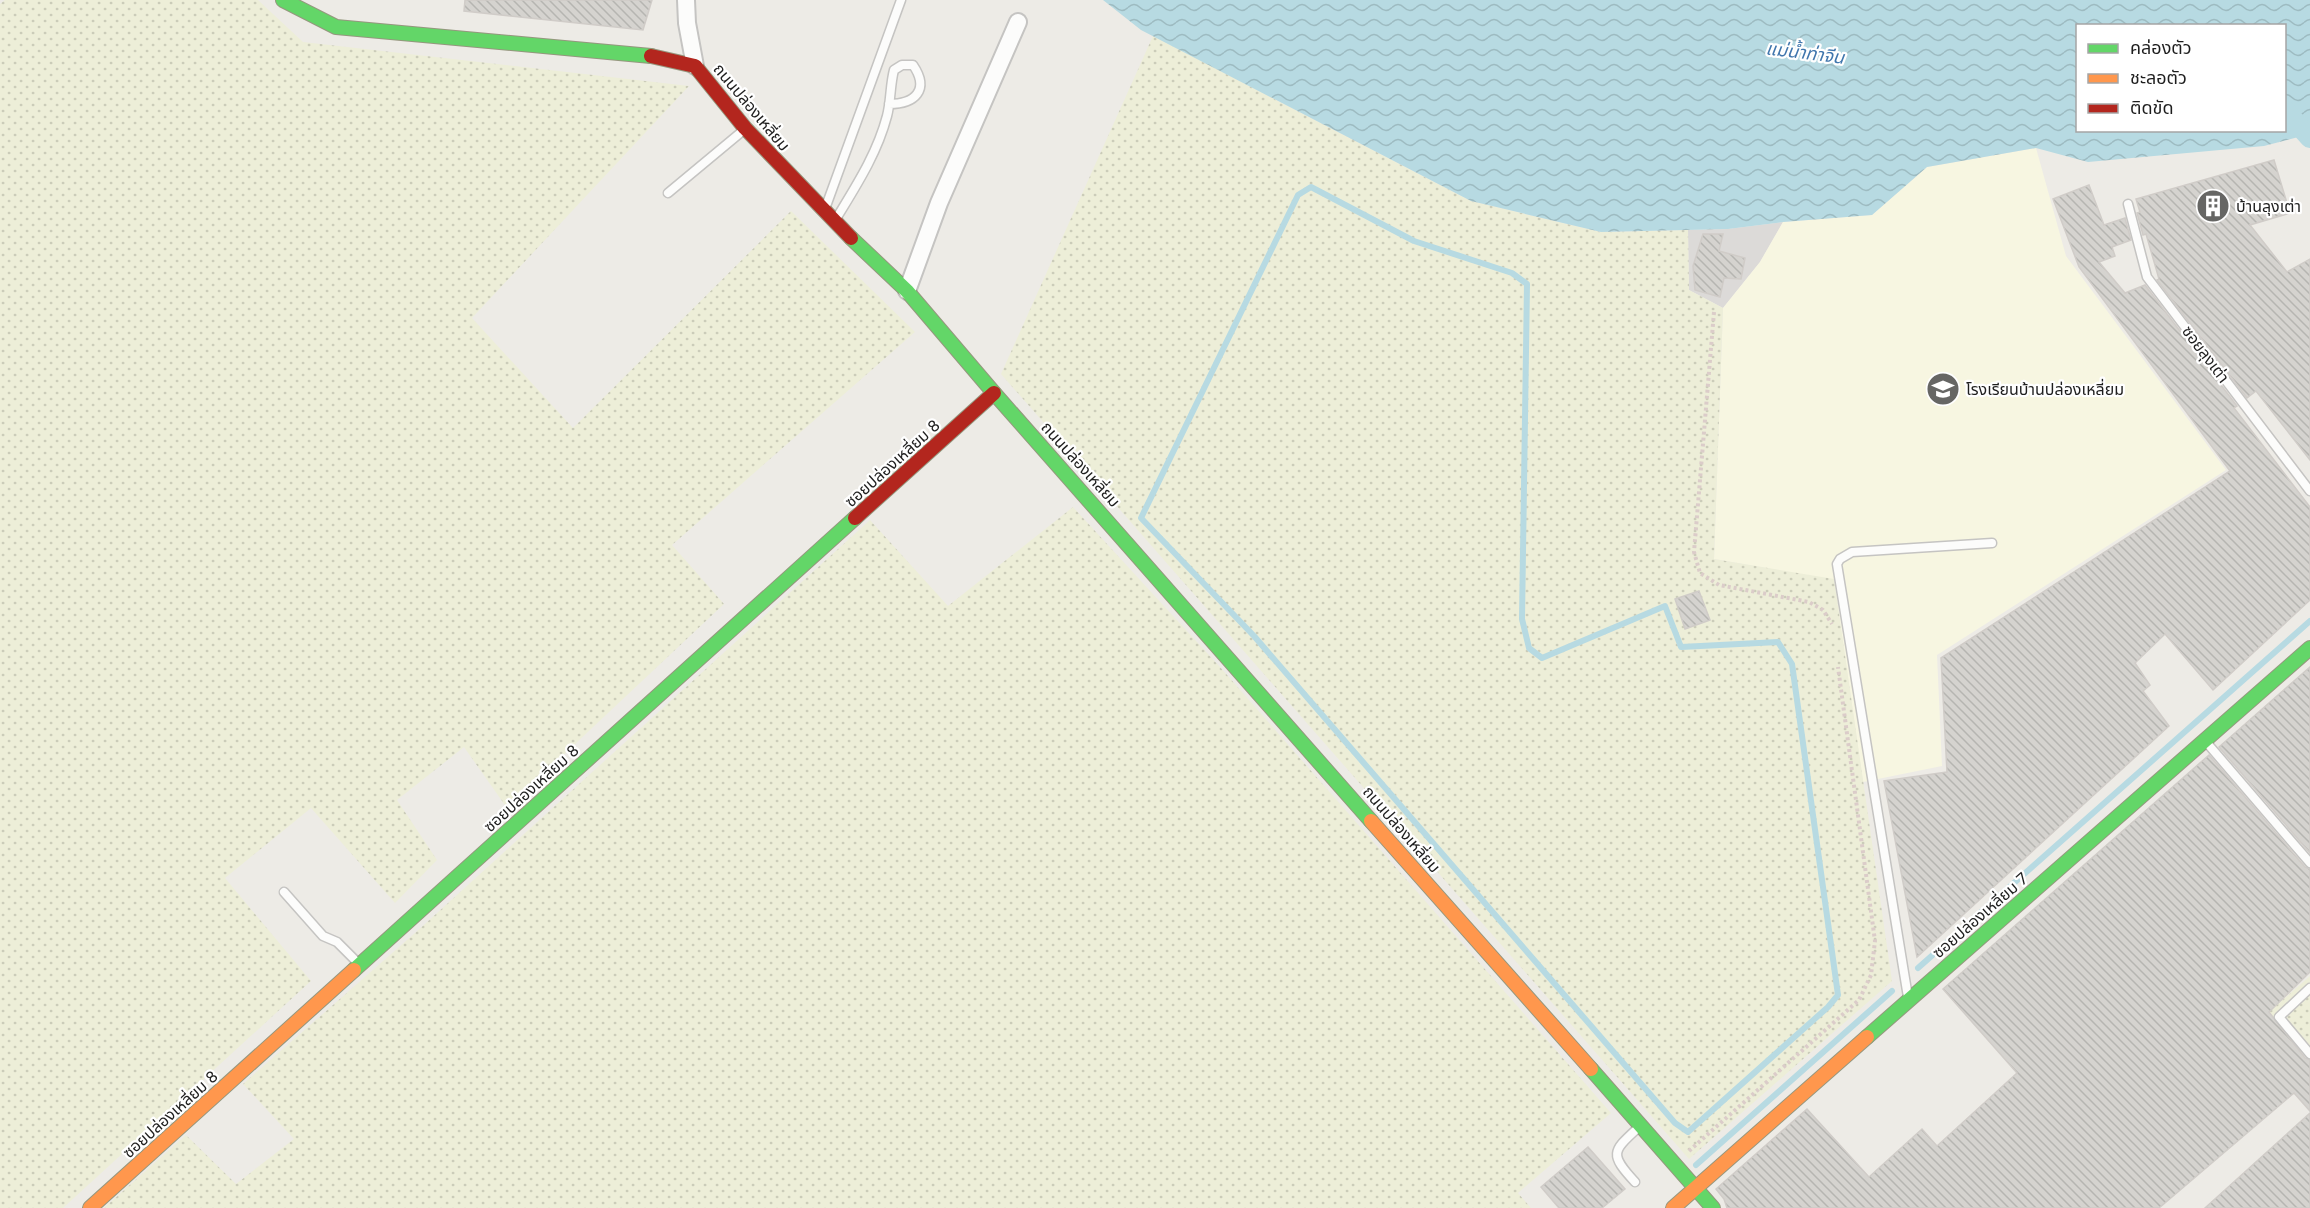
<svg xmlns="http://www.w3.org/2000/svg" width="2310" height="1208" viewBox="0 0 2310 1208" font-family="Inter,'Noto Sans Thai',sans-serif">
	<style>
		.residential { fill: #dcdad8 }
		.education { fill: #f7f6e1 }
		.farmland { fill: url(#farmland-dots) }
		.water { fill: url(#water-waves); fill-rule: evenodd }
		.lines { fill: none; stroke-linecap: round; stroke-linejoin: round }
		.stream { stroke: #b7dae2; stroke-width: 6 }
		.canal { stroke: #b7dae2; stroke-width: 20 }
		.building { fill: url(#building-back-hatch); stroke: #d0ccc8; stroke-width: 1.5 }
		.lane-casing { stroke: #c5c4c2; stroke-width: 11 }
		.street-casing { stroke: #c5c4c2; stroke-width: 20 }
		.fast-casing { stroke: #95977e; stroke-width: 16 }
		.slow-casing { stroke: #95977e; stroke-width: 16 }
		.jam-casing { stroke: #95977e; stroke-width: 16 }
		.path { stroke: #dbccc9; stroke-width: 4; stroke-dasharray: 3 3; stroke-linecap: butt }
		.lane { stroke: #fcfcfb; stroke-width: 8 }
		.street { stroke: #fcfcfb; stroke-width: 16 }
		.fast { stroke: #63d668; stroke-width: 14 }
		.slow { stroke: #ff974d; stroke-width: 14 }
		.jam { stroke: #b3261e; stroke-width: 14 }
		.labels { text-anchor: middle; stroke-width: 4.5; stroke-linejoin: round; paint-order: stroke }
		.street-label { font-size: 16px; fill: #1e1e1e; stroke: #fff }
		.poi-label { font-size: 16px; fill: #1e1e1e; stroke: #fff; text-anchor: start }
		.water-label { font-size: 18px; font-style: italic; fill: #4076ad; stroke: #fff }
	</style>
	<defs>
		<pattern id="farmland-dots" width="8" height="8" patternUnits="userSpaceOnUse" patternTransform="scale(1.5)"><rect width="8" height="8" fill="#edeed8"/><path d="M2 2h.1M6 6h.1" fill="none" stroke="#cbccb9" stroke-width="1.8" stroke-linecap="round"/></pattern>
		<pattern id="water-waves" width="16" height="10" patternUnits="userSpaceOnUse" patternTransform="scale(1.5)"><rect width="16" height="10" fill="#b7dae2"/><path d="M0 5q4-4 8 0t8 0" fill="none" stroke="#9dbbc1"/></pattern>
		<pattern id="building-back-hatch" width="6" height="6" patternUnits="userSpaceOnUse" patternTransform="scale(1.5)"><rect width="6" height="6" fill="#d5d3cf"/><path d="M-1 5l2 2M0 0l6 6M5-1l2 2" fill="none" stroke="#b6b5b1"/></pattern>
	</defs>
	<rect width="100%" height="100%" fill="#edebe6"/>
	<path class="residential" d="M1783,222L1760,262L1723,308L1689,290L1688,230L1728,229Z"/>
	<path class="education" d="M2036,148L2066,256L2226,470L1937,655L1942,766L1863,782L1834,580L1714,559L1723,308L1760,262L1783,222L1872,215L1927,167Z"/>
	<g class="farmland">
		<path d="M5,0H258L303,42L689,86L472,318L573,428L791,211L915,332L672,545L724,604L507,808L464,747L397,800L437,860L395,903L311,808L225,878L311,981L63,1208H0V4Z"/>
		<path d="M1153,36L1471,201L1601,232L1688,230L1689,290L1723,308L1714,559L1834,579L1892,981L1689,1159L1001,374Z"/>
		<path d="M1073,507L1220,667L1611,1113L1518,1193L1531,1208H104L186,1135L236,1184L294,1139L243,1084L415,933L870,520L948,606Z"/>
		<path d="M2310,976V1059L2269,1012Z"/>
	</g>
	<path class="water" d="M1103,0H2310V134L2264,146L2088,162L2036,148L1927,167L1872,215L1783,222L1728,229L1601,232L1471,201L1141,30ZM2078,26H2284V130H2078Z"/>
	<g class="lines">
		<g class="stream">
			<path d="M1311,187L1414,241L1512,273L1527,284L1522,619L1529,648L1542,658L1665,606L1681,647L1778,642L1792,664L1838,995L1828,1007L1688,1132L1675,1123L1254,636L1141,518L1298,195Z"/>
			<path d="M1918,968L2310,621"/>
			<path d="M1696,1165L1892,991"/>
		</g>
		<path class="canal" d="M2284,109L2310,138"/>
	</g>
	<g class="building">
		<path d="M465,0H652L643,30L464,11Z"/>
		<path d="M2274,160L2290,213L2250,225L2287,272L2310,259V460L2256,391L2247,398L2157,280L2159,279L2146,234L2143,235L2137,213L2140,212L2136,199Z"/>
		<path d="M2089,185L2104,225L2125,218L2131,240L2112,247L2115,256L2099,262L2125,293L2145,285L2237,406L2234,408L2310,507V600L2213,690L2165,634L2135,663L2150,685L2143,691L2169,726L1917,957L1884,781L1947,772L1941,658L2230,471L2079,267L2053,199Z"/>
		<path d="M1703,234H1723L1719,251L1745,258L1741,279L1724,278L1720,297L1695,290L1693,266Z"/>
		<path d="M1699,591L1710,620L1685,629L1675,599Z"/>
		<path d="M2310,667V853L2219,747Z"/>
		<path d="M2209,755L2305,867L2310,869V972L2269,1012L2305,1058L2310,1060V1111L2294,1093L2159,1208H1727L1724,1199L1716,1189L1807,1109L1869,1177L1922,1129L1937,1146L2017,1073L1943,989Z"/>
		<path d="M2310,1113V1208H2205Z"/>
		<path d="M1588,1147L1625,1189L1602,1208H1559L1541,1187Z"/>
	</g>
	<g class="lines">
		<g class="lane-casing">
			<g id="lane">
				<path d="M668,193L745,129"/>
				<path d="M2128,204L2147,277L2310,491"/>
				<path d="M825,209L901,0"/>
				<path d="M836,219C856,186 877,154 887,116C891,101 890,85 894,70L902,65H913C930,90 915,104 889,104"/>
				<path d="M2207,743L2310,863"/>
				<path d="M284,892L323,936L337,942L359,964"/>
				<path d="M2310,988L2279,1017L2310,1054"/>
				<path d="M1908,997L1837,564L1840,559L1852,552L1992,543"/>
				<path d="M1635,1182C1608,1153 1613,1151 1640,1126"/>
			</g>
		</g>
		<g class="street-casing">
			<g id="street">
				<path d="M686,0L687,23L695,66"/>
				<path d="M907,291L939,203L1018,22"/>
			</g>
		</g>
		<g class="fast-casing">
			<g id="fast">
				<path d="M283,0L336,27L651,56"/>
				<path d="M851,238L907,291L994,393L1371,821"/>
				<path d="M354,970L855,518"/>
				<path d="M1867,1037L2310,648"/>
				<path d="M1591,1069L1713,1208"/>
			</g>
		</g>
		<g class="slow-casing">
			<g id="slow">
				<path d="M1371,821L1591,1069"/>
				<path d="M90,1208L354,970"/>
				<path d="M1673,1208L1867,1037"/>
			</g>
		</g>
		<g class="jam-casing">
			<g id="jam">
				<path d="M651,56L695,66L745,128L851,238"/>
				<path d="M855,518L994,393"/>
			</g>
		</g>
		<g class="path">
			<path d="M1714,312L1694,552L1700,573L1719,585L1809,602L1823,610L1832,624"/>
			<path d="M1689,1151L1859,1000L1871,975L1875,941L1838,667"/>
		</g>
		<use href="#lane" class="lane"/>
		<use href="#street" class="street"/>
		<use href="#fast" class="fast"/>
		<use href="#slow" class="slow"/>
		<use href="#jam" class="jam"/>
	</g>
	<defs>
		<g id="building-disc" transform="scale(1.725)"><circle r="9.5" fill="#666664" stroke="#fff"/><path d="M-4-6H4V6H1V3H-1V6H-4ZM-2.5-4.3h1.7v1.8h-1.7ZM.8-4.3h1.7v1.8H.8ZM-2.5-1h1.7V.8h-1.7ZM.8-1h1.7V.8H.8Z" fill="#fff"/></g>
		<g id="school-disc" transform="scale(1.725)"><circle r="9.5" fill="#666664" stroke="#fff"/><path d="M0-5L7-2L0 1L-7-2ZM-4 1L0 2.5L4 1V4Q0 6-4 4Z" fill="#fff"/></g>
	</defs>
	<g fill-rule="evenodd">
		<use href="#building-disc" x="2213" y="206"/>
		<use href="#school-disc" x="1943" y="389"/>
	</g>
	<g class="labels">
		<g class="street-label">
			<text transform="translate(752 107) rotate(50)" y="6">ถนนปล่องเหลี่ยม</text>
			<text transform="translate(2206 354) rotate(53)" y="6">ซอยลุงเต่า</text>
			<text transform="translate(892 463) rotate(-42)" y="6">ซอยปล่องเหลี่ยม 8</text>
			<text transform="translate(1081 464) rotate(48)" y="6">ถนนปล่องเหลี่ยม</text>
			<text transform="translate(531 788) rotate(-42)" y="6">ซอยปล่องเหลี่ยม 8</text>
			<text transform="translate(1402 829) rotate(49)" y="6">ถนนปล่องเหลี่ยม</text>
			<text transform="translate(1980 915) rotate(-41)" y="6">ซอยปล่องเหลี่ยม 7</text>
			<text transform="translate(170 1114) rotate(-42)" y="6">ซอยปล่องเหลี่ยม 8</text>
		</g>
		<g class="poi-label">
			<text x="2236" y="212">บ้านลุงเต่า</text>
			<text x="1966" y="395">โรงเรียนบ้านปล่องเหลี่ยม</text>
		</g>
		<g class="water-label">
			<text transform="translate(1805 53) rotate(7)" y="6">แม่น้ำท่าจีน</text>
		</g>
	</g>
	<rect x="2076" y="24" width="210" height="108" fill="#ffffff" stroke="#a5a5a5" stroke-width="1.5"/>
	<rect x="2088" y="44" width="30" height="9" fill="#63d668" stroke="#a5a5a5" stroke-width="1.5"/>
	<text x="2130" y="54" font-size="18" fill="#1e1e1e">คล่องตัว</text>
	<rect x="2088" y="74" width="30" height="9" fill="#ff974d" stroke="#a5a5a5" stroke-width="1.5"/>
	<text x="2130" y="84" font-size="18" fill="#1e1e1e">ชะลอตัว</text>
	<rect x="2088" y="104" width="30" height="9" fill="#b3261e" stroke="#a5a5a5" stroke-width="1.5"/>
	<text x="2130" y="114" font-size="18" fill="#1e1e1e">ติดขัด</text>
</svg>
